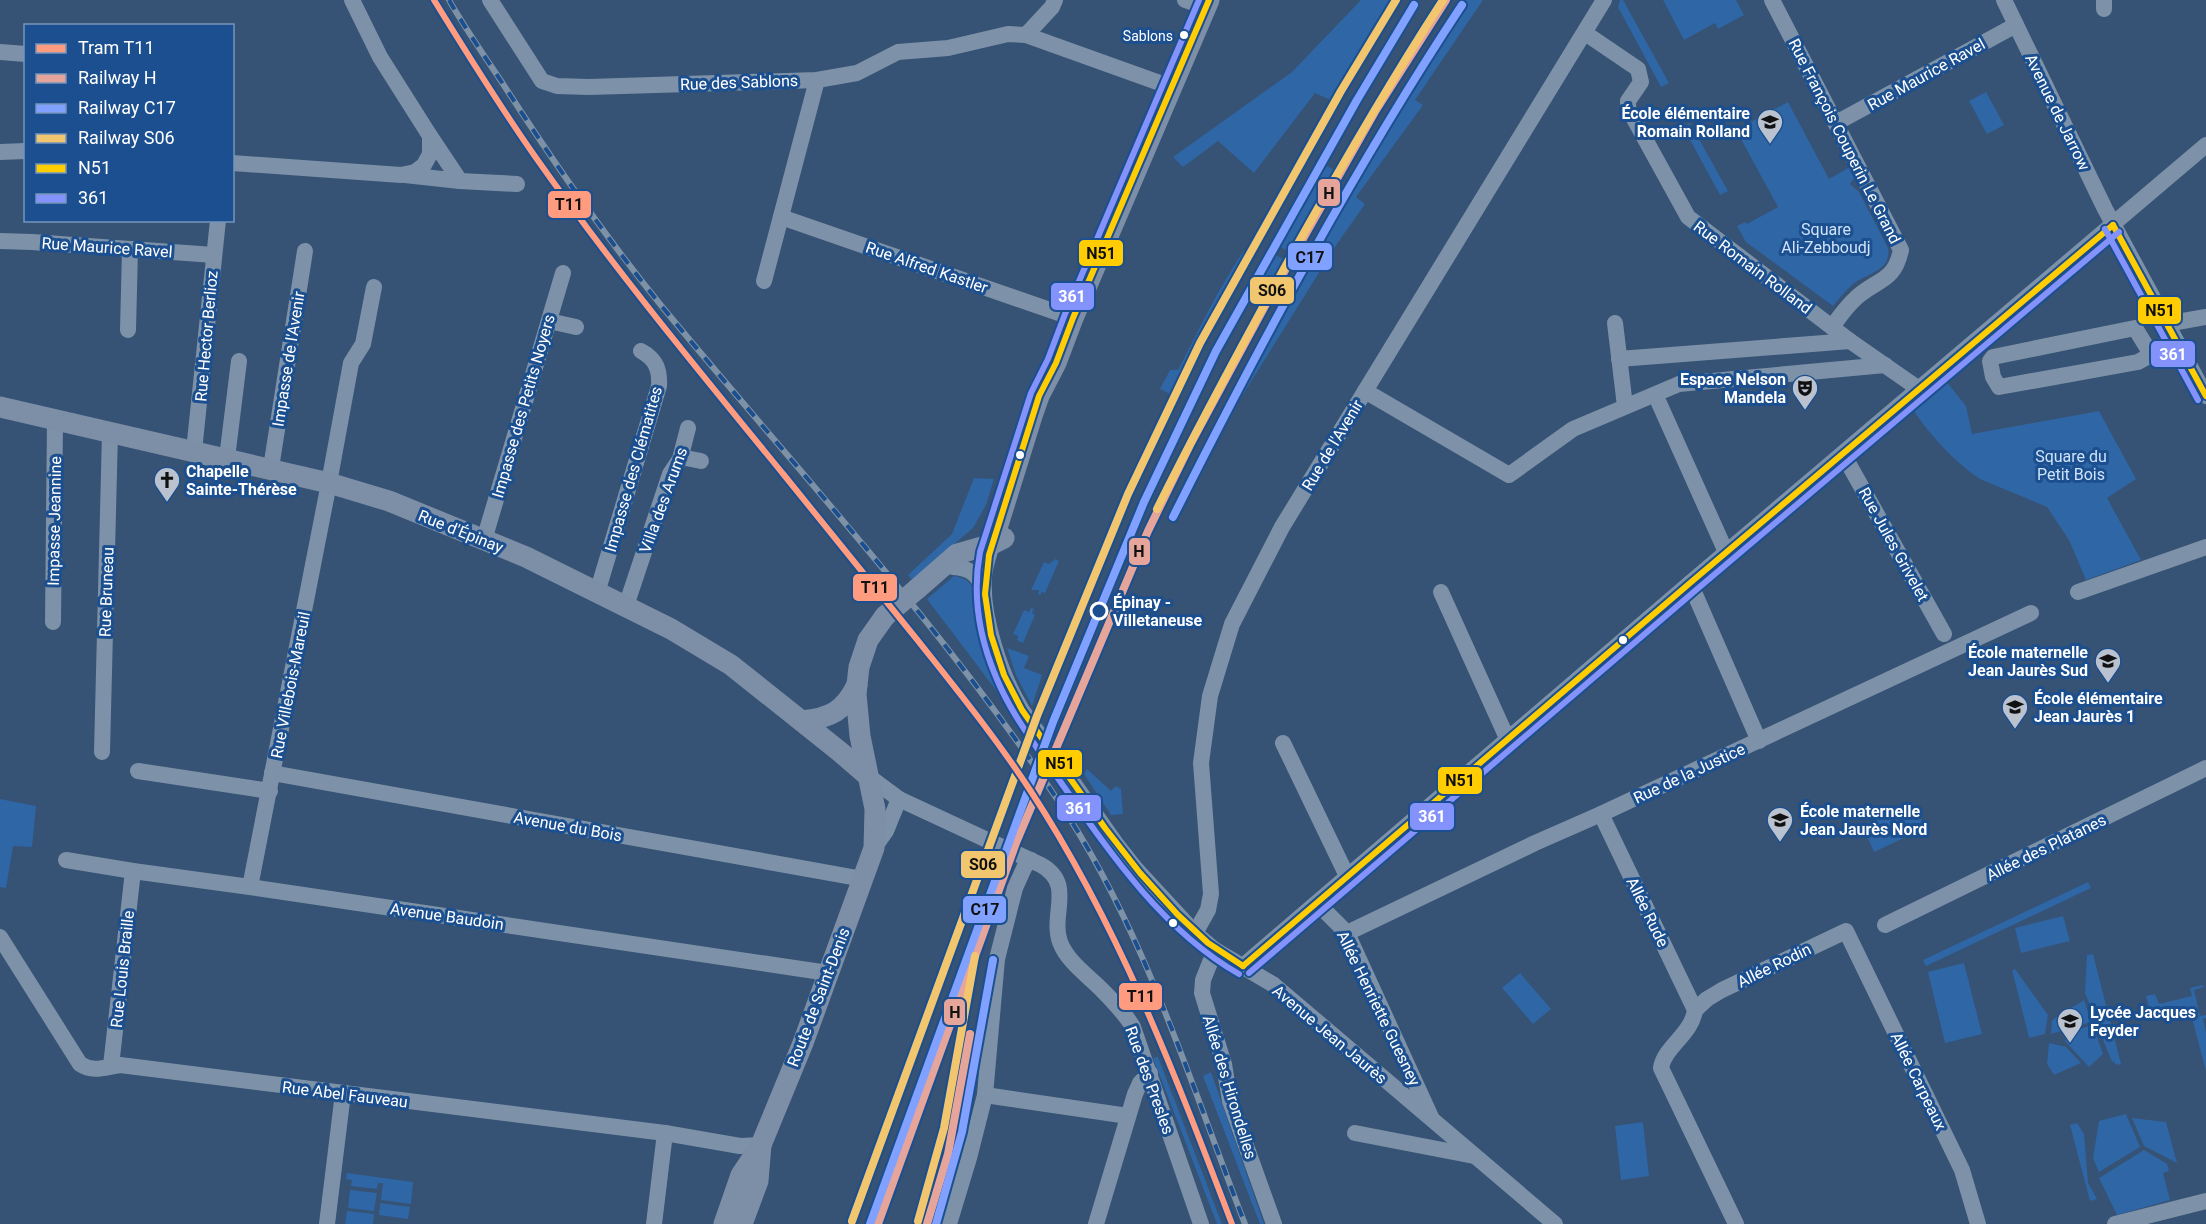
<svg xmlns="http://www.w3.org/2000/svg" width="2206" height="1224" viewBox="0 0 2206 1224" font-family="Roboto,sans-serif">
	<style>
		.green { fill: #2f66a5 }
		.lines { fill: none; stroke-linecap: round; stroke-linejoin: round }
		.minor { stroke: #7d92a8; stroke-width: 16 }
		.major { stroke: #7d8ea7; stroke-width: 21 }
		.rail-casing { stroke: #7e92a7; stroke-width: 6 }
		.rail { stroke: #1b4f8f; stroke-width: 4; stroke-dasharray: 11; stroke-linecap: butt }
		.major-bridge { stroke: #7d8ea7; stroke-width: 21 }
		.bus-1-casing { stroke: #1b4f8f; stroke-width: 10 }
		.bus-2-casing { stroke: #1b4f8f; stroke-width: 10 }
		.bus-1 { stroke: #ffcd02; stroke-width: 6 }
		.bus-2 { stroke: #8492fb; stroke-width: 6 }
		.rail-1-casing { stroke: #1b4f8f; stroke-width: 12 }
		.rail-2-casing { stroke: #1b4f8f; stroke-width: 12 }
		.rail-3-casing { stroke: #1b4f8f; stroke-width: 12 }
		.rail-1 { stroke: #e5a59a; stroke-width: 8 }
		.rail-2 { stroke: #80a1ff; stroke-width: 8 }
		.rail-3 { stroke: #f2c66f; stroke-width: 8 }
		.tram-1-casing { stroke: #1b4f8f; stroke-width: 10 }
		.tram-1 { stroke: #ff9c80; stroke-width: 6 }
		.bus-dot { fill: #fff; stroke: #1b4f8f; stroke-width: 2 }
		.stop-dot { fill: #1b4f8f; stroke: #fff; stroke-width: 3 }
		.labels { text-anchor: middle; stroke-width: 6; stroke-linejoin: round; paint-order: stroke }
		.bus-label { font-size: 14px; fill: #fff; stroke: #1b4f8f; text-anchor: end }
		.street-label { font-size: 16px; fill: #fff; stroke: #1b4f8f }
		.poi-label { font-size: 16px; font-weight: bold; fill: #fff; stroke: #1b4f8f; text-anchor: start }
		.park-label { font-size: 16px; fill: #cfe3fa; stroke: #1b4f8f }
		.stop-label { font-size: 16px; font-weight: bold; fill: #fff; stroke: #1b4f8f; text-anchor: start }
		.line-badge { stroke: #1b4f8f; stroke-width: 2 }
		.badge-label { font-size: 16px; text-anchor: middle; font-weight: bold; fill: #fff }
		.pale-badge-label { font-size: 16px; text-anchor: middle; font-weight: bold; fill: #111 }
	</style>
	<rect width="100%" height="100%" fill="#365274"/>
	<g class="green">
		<path d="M1361,0H1397L1337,103L1315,93L1254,173L1218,141L1183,167L1173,157L1292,72Z"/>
		<path d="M1461,0H1483L1415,100L1423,105L1356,197L1365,204L1337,244L1225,423L1220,421C1295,278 1374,136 1461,0Z"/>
		<path d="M1620,0H1623L1669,83L1661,87L1618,7Z"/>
		<path d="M1663,0H1736L1744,15L1718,29L1715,23L1684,40Z"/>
		<path d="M1986,92L2004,125L1987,134L1969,101Z"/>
		<path d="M1788,102L1829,179L1850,167L1855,177L1850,184L1859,192L1888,248C1892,271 1867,273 1853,284C1846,290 1839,299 1833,306L1746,242L1737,226L1745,222L1747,224L1778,207L1736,130Z"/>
		<path d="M1690,123L1728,191L1720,195L1683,127Z"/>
		<path d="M1309,141L1313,143L1262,235L1258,233Z"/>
		<path d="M1325,165L1336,171L1293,253L1278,246Z"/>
		<path d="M1243,252L1248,254L1180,395L1168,399L1170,394L1160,389L1170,370H1178C1199,330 1218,289 1243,252Z"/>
		<path d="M1273,254L1287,261L1275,284L1261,277Z"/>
		<path d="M1946,381L1966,406L1972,434L2099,411L2136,479L2107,498L2141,560L2086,580L2069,540L2047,507L1980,479C1953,461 1931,436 1913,410Z"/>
		<path d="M974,478L994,479L986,505L973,528L912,580L908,575L952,534Z"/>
		<path d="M1055,559L1059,561L1045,593L1042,592L1040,595L1038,594L1039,590H1031L1044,562L1049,564Z"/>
		<path d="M954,576C966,578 971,582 976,594L993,674L1008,706L927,599Z"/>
		<path d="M1031,608L1034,609L1032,613L1035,615L1023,643L1017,640L1018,636L1013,634L1024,610L1029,612Z"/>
		<path d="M1007,648L1029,656L1024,668L1042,675L1032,706L1016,675Z"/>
		<path d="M1087,769L1111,791L1116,786L1121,789L1123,814L1111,815L1084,774Z"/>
		<path d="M0,799L36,806L32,847L13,846L6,888L0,887Z"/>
		<path d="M1913,802L1925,828L1874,852L1862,825Z"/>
		<path d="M2088,882L2091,888L1926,966L1923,960Z"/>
		<path d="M2063,916L2070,941L2021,953L2015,928Z"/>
		<path d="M2093,954L2121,1064L2117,1065L2111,1060L2085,993L2087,955Z"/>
		<path d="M1964,963L1982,1034L1945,1043L1928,972Z"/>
		<path d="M2015,969L2048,1015L2045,1034L2029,1038L2012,970Z"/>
		<path d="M1520,973L1551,1009L1533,1024L1502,988Z"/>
		<path d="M2203,985L2204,987L2194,990L2200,1016L2206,1015V1018L2203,1019L2206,1033V1071L2189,1007L2151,1016L2146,996L2155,994L2159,1004L2192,996L2190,988Z"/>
		<path d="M2084,1000L2091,1022L2051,1034L2052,1020Z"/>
		<path d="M2093,1025L2103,1054L2089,1067L2065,1041L2067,1033Z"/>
		<path d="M2049,1043L2066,1047L2081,1063L2054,1075L2047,1064Z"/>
		<path d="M1158,1057L1222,1224H1217L1153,1058Z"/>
		<path d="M1211,1072L1264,1224H1260L1203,1076Z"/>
		<path d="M2126,1114L2140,1147L2099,1172L2093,1158L2099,1121Z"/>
		<path d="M2132,1118L2166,1122L2177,1163L2144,1146Z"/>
		<path d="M1643,1122L1649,1176L1621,1180L1615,1126Z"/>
		<path d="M2077,1123L2084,1134L2088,1183L2097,1199L2090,1201L2070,1125Z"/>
		<path d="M2144,1150L2167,1164L2169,1171L2163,1173L2170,1200L2117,1215L2099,1178Z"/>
		<path d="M347,1173L413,1182L411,1204L381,1200L383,1183H378L377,1189L351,1186L352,1180L346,1179Z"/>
		<path d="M350,1190L377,1193L374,1211L348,1208Z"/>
		<path d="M380,1203L410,1207L408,1219L379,1215Z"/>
		<path d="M347,1211L374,1214L373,1224H345Z"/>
	</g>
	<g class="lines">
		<g class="minor">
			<path d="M490,0L542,81L557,86L589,87L817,80L857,73L898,52L948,48L1008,34L1026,35L1171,87"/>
			<path d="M1185,0L1206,7"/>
			<path d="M1772,0L1901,250C1894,282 1879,278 1857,297C1847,306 1839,317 1832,327"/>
			<path d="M2004,0L2105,209L2206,396"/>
			<path d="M2104,9V0"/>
			<path d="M1585,33L1638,69L1641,82L1628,101V108L1688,217L1850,341L1919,389"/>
			<path d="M1026,35L1052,7L1055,0"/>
			<path d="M0,52L26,54"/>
			<path d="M1836,123L2016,25"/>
			<path d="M0,152L26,151"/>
			<path d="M232,163L401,175L415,172L424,165L430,154V136L380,57L352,0"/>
			<path d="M405,175L460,181L430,136"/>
			<path d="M460,181L517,184"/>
			<path d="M781,217L1073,318"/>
			<path d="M0,241L32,242L214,255"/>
			<path d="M764,281L817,80"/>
			<path d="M549,321L576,327"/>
			<path d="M2177,322L2206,317"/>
			<path d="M1615,323L1625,406"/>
			<path d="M128,330L130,249"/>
			<path d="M2151,354L2135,328L1993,357L1990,361L1993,377L1999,387L2138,362L2176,341"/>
			<path d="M1619,359L1850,341"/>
			<path d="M1365,391L1509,475L1573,429L1679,384L1885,365"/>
			<path d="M1659,403L1726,552"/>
			<path d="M194,451L218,220"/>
			<path d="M1843,454L1944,634"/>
			<path d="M681,457L701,461"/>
			<path d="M227,458L239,361"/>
			<path d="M271,468L305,251"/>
			<path d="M484,540L563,273"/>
			<path d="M992,544C989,555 985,565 984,576C981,617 1001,676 1022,710L1117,845L1135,868L1195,933L1215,950L1274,985L1555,1224"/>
			<path d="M953,567C971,568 979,575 984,592"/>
			<path d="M1690,583L1759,741"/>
			<path d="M1441,592L1507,738"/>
			<path d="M2078,592L2206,547"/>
			<path d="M597,593L659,386C660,370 656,359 641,351"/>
			<path d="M626,606L670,474L680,459L688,428"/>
			<path d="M53,622L55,420"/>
			<path d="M1283,743L1347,876"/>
			<path d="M102,752L110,432"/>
			<path d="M138,771L270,791"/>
			<path d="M272,773L863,879"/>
			<path d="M868,776L899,799L1041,865C1075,884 1050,914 1060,942C1067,961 1086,974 1100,988C1112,1000 1124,1012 1133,1027L1201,1224"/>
			<path d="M1601,814L1695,1010"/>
			<path d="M874,848L886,831L899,799"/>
			<path d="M66,860L133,871L250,887L828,973"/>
			<path d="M250,887L329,483L351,363L363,344L374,287"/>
			<path d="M1317,903L1347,933L1431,1117"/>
			<path d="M1885,925L2206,768"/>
			<path d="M1195,933L1208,910L1211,894L1201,763L1210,696L1232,624L1282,527L1604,0"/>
			<path d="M1347,933L1535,843L1601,814L2031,613"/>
			<path d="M0,937L80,1064C94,1073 105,1067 120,1065L665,1133L740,1146L761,1145"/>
			<path d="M1215,950L1203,980L1202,993L1224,1064L1230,1101L1274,1224"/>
			<path d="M1243,966L1690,583L2206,145"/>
			<path d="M1695,1010L1707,999L1722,990L1846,931L1962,1170L1978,1224"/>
			<path d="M1695,1010C1692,1034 1664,1047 1661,1068L1736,1224"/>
			<path d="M111,1066L133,871"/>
			<path d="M985,1095L1128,1116"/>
			<path d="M1355,1133L1474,1156"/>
			<path d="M327,1224L343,1093"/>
			<path d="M654,1224L665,1133"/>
			<path d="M949,1224L969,1158L985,1095L997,959L1015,888L1025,866L1031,860"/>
			<path d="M1096,1224L1135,1094L1140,1083L1150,1073"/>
			<path d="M2115,1224L2206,1201"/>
		</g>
		<g class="major">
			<path d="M0,407L329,483L389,501L526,557L671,629L731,665L839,751L868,776"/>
			<path d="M992,544L1032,416L1039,396L1056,363L1073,318L1209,0"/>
			<path d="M917,589L957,554L992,544L1004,538"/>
			<path d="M802,721C831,718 844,711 857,685"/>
			<path d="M724,1224L741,1175L761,1145L803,1043L874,848L875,809L860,736L856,694L859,667L868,640L885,616"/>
			<path d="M742,1224L758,1181L761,1145"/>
		</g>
		<g class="rail-casing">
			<path id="rail" d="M449,0C466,30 486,58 505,87C554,163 607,239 664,309C797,470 941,625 1057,799C1144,928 1189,1080 1245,1224"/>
		</g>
		<use href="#rail" class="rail"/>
		<path class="major-bridge" d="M885,616L917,589"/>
		<g class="bus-1-casing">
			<g id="bus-1">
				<path d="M1209,0L1073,318L1056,363L1039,396L989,555L985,594L991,635L1004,675L1022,710L1105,828L1140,873L1178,915L1208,943L1243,966"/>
				<path d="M2113,225L2206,396"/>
				<path d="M1243,966L1690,583L2113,225"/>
			</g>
		</g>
		<g class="bus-2-casing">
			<g id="bus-2">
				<path d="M1199,0L1065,314L1048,359L1031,393L980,552C972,595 979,637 996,677C1010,712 1034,743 1055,774C1106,847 1160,929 1239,974"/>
				<path d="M2105,229L2198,400"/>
				<path d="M1249,973L1696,590L2119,232"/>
			</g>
		</g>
		<use href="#bus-1" class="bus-1"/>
		<use href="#bus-2" class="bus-2"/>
		<g class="rail-1-casing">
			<g id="rail-1">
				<path d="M878,1224L1016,843L1148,531L1191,443L1266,304L1376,110L1446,0"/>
				<path d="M927,1224L948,1154L970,1034"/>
			</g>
		</g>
		<g class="rail-2-casing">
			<g id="rail-2">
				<path d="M1173,517C1260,344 1355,167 1462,5"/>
				<path d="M870,1224L1053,722L1144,502L1216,351L1357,100L1414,5"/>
				<path d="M936,1224L962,1132L993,960"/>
			</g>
		</g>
		<g class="rail-3-casing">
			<g id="rail-3">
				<path d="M1157,509C1201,421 1248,334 1296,247C1343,163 1391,80 1443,0"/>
				<path d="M852,1221L1037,716L1128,494L1200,343L1341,91L1396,0"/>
				<path d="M918,1221L944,1128L975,956"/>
			</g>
		</g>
		<use href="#rail-1" class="rail-1"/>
		<use href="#rail-2" class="rail-2"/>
		<use href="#rail-3" class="rail-3"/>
		<g class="tram-1-casing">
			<path id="tram-1" d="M434,0C466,52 499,105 534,155C612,266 699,371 784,475C829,531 874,586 919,642C957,690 996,738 1030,790C1118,924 1175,1074 1232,1224"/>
		</g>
		<use href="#tram-1" class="tram-1"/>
	</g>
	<defs>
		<g id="school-pin" transform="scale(1.35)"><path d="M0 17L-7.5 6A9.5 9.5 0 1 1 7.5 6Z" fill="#b9c2ce" stroke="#1b4f8f"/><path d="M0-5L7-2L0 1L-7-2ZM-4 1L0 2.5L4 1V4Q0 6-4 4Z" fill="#111"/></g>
		<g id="theatre-pin" transform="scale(1.35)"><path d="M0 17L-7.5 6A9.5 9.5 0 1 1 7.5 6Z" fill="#b9c2ce" stroke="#1b4f8f"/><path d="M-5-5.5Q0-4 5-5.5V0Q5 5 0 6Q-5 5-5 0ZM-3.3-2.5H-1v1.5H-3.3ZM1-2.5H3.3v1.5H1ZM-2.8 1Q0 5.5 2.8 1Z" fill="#111"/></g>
		<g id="church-pin" transform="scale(1.35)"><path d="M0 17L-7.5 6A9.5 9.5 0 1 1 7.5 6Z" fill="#b9c2ce" stroke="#1b4f8f"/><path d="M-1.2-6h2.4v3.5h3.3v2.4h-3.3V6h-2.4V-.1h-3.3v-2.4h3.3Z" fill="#111"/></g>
	</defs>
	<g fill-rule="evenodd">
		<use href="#school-pin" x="1770" y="122"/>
		<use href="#theatre-pin" x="1805" y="388"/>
		<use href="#church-pin" x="167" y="480"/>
		<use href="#school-pin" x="2108" y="661"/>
		<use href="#school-pin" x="2015" y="707"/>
		<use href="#school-pin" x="1780" y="820"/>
		<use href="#school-pin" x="2070" y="1021"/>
	</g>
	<g class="bus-dot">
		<circle cx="1184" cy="35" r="5"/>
		<circle cx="1020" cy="455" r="5"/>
		<circle cx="1623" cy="640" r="5"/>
		<circle cx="1173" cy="923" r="5"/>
	</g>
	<circle class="stop-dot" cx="1099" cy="611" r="8"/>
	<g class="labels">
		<g class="bus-label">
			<text x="1173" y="41">Sablons</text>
		</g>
		<g class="street-label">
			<text transform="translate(1926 74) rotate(-29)" y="6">Rue Maurice Ravel</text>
			<text transform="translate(739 82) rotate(-2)" y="6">Rue des Sablons</text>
			<text transform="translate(2058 112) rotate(64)" y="6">Avenue de Jarrow</text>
			<text transform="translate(1845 141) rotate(63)" y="6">Rue François Couperin Le Grand</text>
			<text transform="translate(107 247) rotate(4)" y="6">Rue Maurice Ravel</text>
			<text transform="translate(927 267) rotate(19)" y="6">Rue Alfred Kastler</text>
			<text transform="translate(1753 267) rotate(37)" y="6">Rue Romain Rolland</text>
			<text transform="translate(206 336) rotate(-85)" y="6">Rue Hector Berlioz</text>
			<text transform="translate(288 359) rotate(-81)" y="6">Impasse de l'Avenir</text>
			<text transform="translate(523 406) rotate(-74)" y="6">Impasse des Petits Noyers</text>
			<text transform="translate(1332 445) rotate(-59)" y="6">Rue de l'Avenir</text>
			<text transform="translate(633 469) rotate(-74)" y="6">Impasse des Clématites</text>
			<text transform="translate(663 500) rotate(-70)" y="6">Villa des Arums</text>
			<text transform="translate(54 521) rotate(-89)" y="6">Impasse Jeannine</text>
			<text transform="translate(461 531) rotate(22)" y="6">Rue d'Épinay</text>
			<text transform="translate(1894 544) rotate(61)" y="6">Rue Jules Grivelet</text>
			<text transform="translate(106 592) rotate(-88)" y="6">Rue Bruneau</text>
			<text transform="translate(290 685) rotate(-79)" y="6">Rue Villebois-Mareuil</text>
			<text transform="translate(1689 773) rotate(-25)" y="6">Rue de la Justice</text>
			<text transform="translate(568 826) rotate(10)" y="6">Avenue du Bois</text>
			<text transform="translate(2046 847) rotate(-26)" y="6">Allée des Platanes</text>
			<text transform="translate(1648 912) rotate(64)" y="6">Allée Rude</text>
			<text transform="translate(447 916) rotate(8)" y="6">Avenue Baudoin</text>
			<text transform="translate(1774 965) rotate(-26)" y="6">Allée Rodin</text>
			<text transform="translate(122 969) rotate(-84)" y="6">Rue Louis Braille</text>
			<text transform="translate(818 997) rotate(-69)" y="6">Route de Saint-Denis</text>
			<text transform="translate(1379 1008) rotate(64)" y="6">Allée Henriette Guesney</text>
			<text transform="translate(1330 1034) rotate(40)" y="6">Avenue Jean Jaurès</text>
			<text transform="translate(1150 1080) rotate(70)" y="6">Rue des Presles</text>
			<text transform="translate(1919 1081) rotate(64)" y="6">Allée Carpeaux</text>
			<text transform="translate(1230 1087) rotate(73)" y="6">Allée des Hirondelles</text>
			<text transform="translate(345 1094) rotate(7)" y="6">Rue Abel Fauveau</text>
		</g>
		<g class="poi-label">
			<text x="1750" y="119" text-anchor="end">École élémentaire<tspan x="1750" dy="18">Romain Rolland</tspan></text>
			<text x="1786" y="385" text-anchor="end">Espace Nelson<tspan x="1786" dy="18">Mandela</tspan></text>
			<text x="186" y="477">Chapelle<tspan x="186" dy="18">Sainte-Thérèse</tspan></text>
			<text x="2088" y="658" text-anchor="end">École maternelle<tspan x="2088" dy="18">Jean Jaurès Sud</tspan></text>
			<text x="2034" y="704">École élémentaire<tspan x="2034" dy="18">Jean Jaurès 1</tspan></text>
			<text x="1800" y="817">École maternelle<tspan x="1800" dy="18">Jean Jaurès Nord</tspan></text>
			<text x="2090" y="1018">Lycée Jacques<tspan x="2090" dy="18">Feyder</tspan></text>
		</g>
		<g class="park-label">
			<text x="1826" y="235">Square<tspan x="1826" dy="18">Ali-Zebboudj</tspan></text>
			<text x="2071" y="462">Square du<tspan x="2071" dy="18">Petit Bois</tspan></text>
		</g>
		<g class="stop-label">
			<text x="1113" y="608">Épinay -<tspan x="1113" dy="18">Villetaneuse</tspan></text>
		</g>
	</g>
	<g class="line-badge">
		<rect x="1317" y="178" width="24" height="29" rx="6" fill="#e5a59a"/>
		<rect x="547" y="190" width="45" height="29" rx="6" fill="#ff9c80"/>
		<rect x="1078" y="239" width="46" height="28" rx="6" fill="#ffcd02"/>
		<rect x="1287" y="242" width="46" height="29" rx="6" fill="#80a1ff"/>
		<rect x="1249" y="276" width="46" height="29" rx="6" fill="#f2c66f"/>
		<rect x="1050" y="282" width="45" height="29" rx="6" fill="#8492fb"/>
		<rect x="2137" y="296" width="45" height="29" rx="6" fill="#ffcd02"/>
		<rect x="2150" y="340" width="46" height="28" rx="6" fill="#8492fb"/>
		<rect x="1128" y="537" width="23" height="29" rx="6" fill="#e5a59a"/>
		<rect x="852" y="573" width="46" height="29" rx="6" fill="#ff9c80"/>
		<rect x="1037" y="749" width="46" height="29" rx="6" fill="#ffcd02"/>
		<rect x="1437" y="766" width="46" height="29" rx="6" fill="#ffcd02"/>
		<rect x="1056" y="794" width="46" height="28" rx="6" fill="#8492fb"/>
		<rect x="1409" y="802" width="46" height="29" rx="6" fill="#8492fb"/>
		<rect x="960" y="850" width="46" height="29" rx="6" fill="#f2c66f"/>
		<rect x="962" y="895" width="45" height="29" rx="6" fill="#80a1ff"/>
		<rect x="1118" y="982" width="45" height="29" rx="6" fill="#ff9c80"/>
		<rect x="943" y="998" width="23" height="28" rx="6" fill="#e5a59a"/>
	</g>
	<g class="badge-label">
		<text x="1072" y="302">361</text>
		<text x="2173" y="360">361</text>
		<text x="1079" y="814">361</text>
		<text x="1432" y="822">361</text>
	</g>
	<g class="pale-badge-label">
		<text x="1329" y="199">H</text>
		<text x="569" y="210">T11</text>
		<text x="1101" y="259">N51</text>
		<text x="1310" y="263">C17</text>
		<text x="1272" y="296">S06</text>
		<text x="2160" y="316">N51</text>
		<text x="1139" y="557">H</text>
		<text x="875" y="593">T11</text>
		<text x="1060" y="769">N51</text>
		<text x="1460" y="786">N51</text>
		<text x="983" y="870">S06</text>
		<text x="985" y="915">C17</text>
		<text x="1141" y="1002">T11</text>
		<text x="955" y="1018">H</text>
	</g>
	<rect x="24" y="24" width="210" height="198" fill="#1b4f8f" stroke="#7695bc" stroke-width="1.5"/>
	<rect x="36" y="44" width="30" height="9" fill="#ff9c80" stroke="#7695bc" stroke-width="1.5"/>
	<text x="78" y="54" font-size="18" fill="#ffffff">Tram T11</text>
	<rect x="36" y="74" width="30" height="9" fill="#e5a59a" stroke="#7695bc" stroke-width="1.5"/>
	<text x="78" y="84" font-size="18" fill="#ffffff">Railway H</text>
	<rect x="36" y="104" width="30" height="9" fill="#80a1ff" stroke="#7695bc" stroke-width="1.5"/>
	<text x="78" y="114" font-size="18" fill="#ffffff">Railway C17</text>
	<rect x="36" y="134" width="30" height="9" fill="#f2c66f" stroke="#7695bc" stroke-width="1.5"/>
	<text x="78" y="144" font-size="18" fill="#ffffff">Railway S06</text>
	<rect x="36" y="164" width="30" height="9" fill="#ffcd02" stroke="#7695bc" stroke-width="1.5"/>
	<text x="78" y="174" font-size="18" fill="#ffffff">N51</text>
	<rect x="36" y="194" width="30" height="9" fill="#8492fb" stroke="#7695bc" stroke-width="1.5"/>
	<text x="78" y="204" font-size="18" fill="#ffffff">361</text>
</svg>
